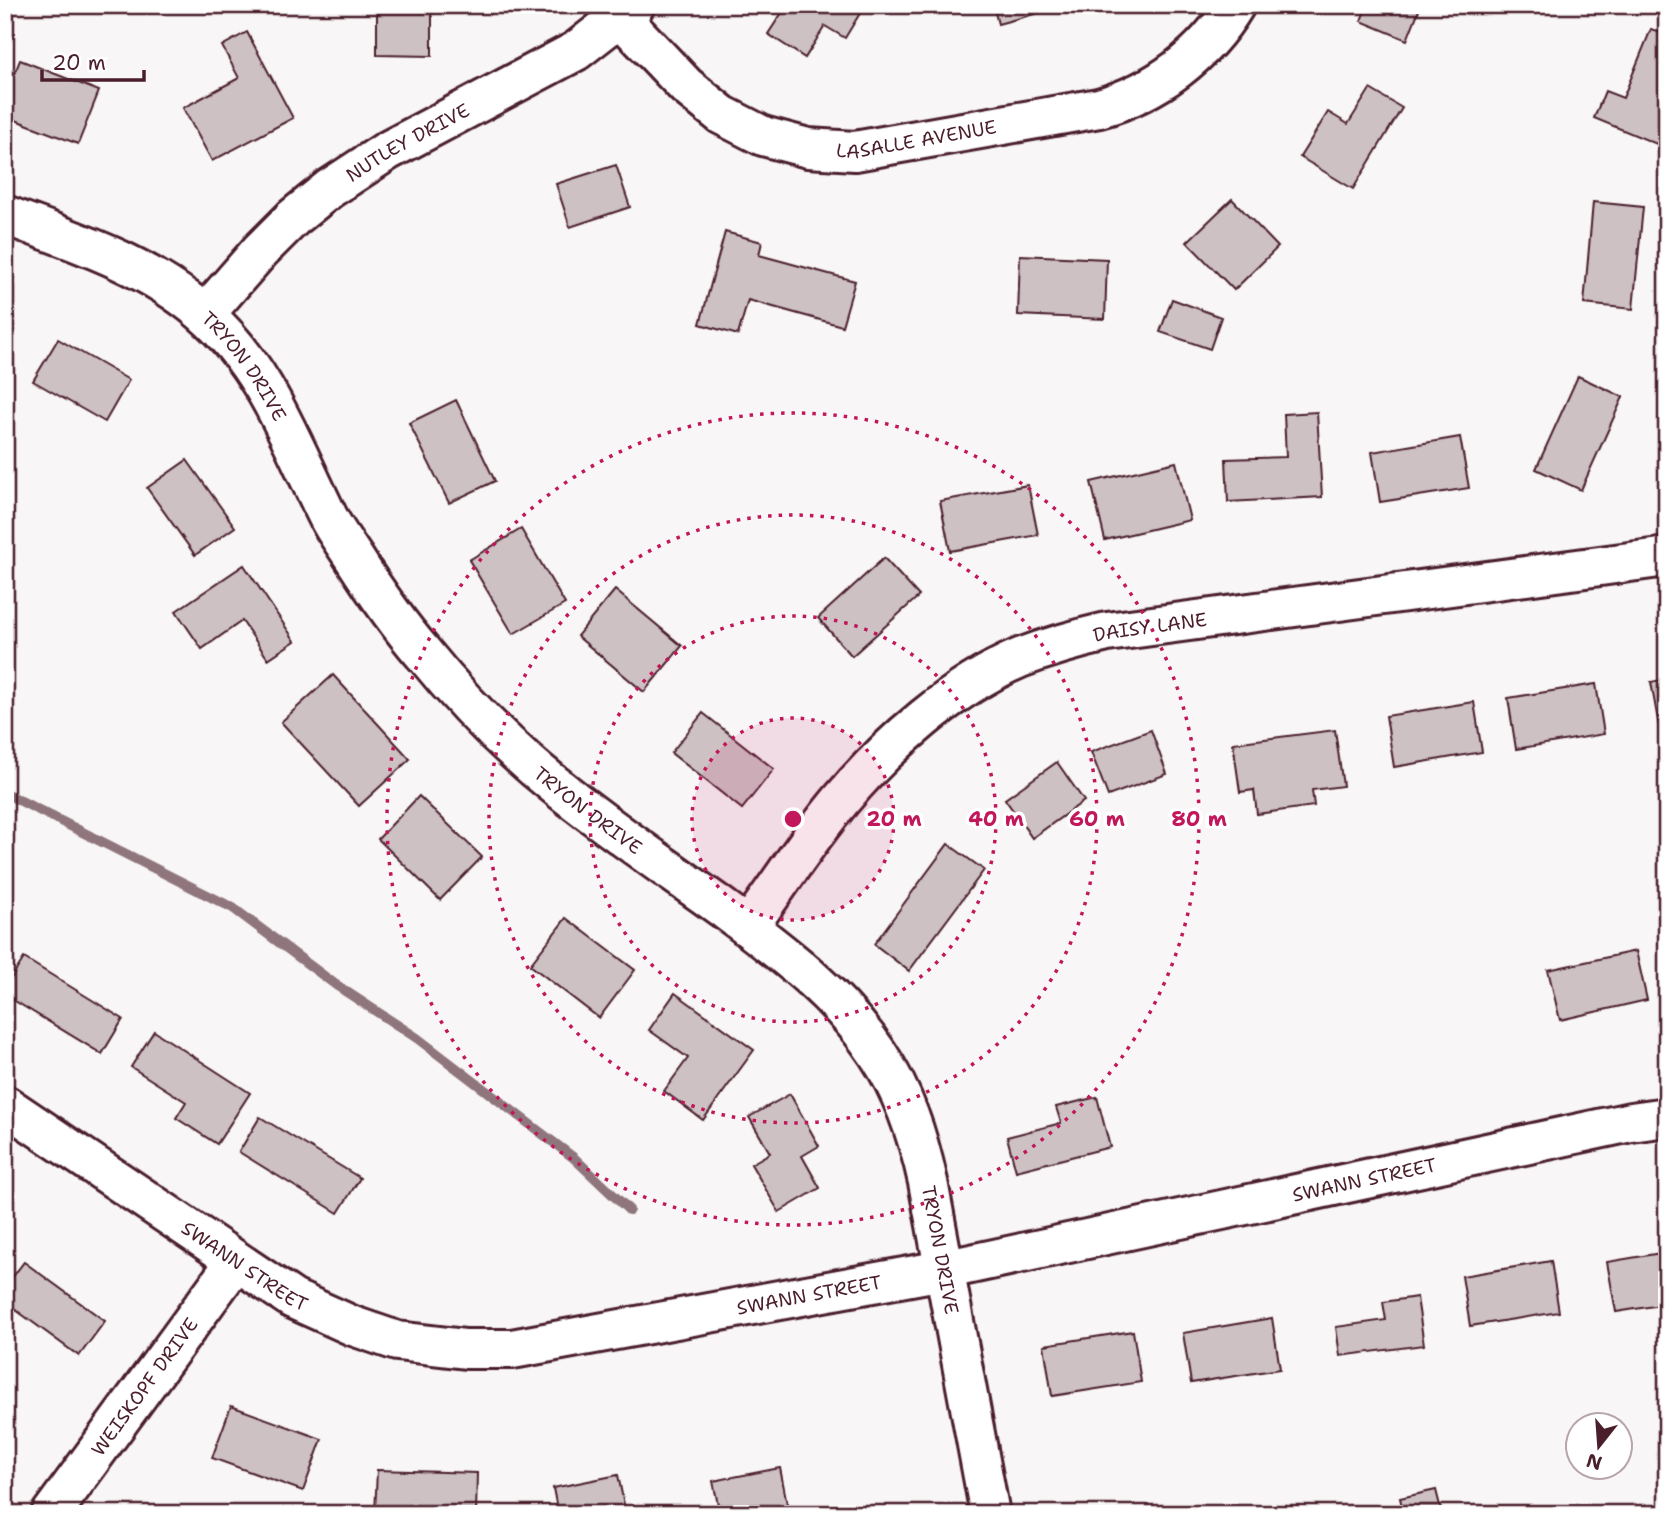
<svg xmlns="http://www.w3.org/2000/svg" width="1672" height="1519" viewBox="0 0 1672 1519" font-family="'Shantell Sans',sans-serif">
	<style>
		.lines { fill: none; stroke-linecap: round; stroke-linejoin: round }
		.stream { stroke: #8f747b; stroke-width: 10 }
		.building { fill: #cdc1c4; stroke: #4a1f2b; stroke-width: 2 }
		.minor-casing { stroke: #4a1f2b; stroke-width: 44 }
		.minor { stroke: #fff; stroke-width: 38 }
		.ring { fill: none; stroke: #c2185b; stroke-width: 3.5; stroke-dasharray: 3.5 7 }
		.labels { text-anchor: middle; stroke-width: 7; stroke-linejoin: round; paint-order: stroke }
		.street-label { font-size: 19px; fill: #4a1f2b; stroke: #fff }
		.centre { fill: #c2185b; stroke: #fff; stroke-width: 3.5 }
		.ring-label { font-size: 21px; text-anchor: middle; font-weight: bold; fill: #c2185b; stroke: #fff; stroke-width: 7; stroke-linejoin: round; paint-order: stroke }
	</style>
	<rect width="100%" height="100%" fill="#f8f6f7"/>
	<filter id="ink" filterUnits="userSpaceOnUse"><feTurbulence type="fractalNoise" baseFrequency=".0143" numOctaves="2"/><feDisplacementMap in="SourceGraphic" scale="14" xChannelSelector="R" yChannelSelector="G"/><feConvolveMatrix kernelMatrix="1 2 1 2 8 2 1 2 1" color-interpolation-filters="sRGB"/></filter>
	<g filter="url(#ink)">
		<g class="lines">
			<path class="stream" d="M5,793L233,908L336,985L417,1038L574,1158L629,1210"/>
		</g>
		<g class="building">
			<path d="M377,5H432V56L377,55Z"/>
			<path d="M787,5H865L845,38L825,26L805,58L768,34Z"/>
			<path d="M993,5H1068L998,24Z"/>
			<path d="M1367,5H1421L1407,40L1361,21Z"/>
			<path d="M1651,29L1667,36V140L1664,147L1594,118L1605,91L1623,98Z"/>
			<path d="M247,32L293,118L212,161L183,108L239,78L222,46Z"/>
			<path d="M20,60L99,91L78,144L5,116V98Z"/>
			<path d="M1370,89L1402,108L1353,189L1300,157L1328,112L1348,124Z"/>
			<path d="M616,165L630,207L570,227L556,184Z"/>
			<path d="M1232,199L1278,247L1234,290L1187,242Z"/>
			<path d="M1593,202L1643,207L1633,309L1584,304Z"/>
			<path d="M725,232L762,242L759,255L855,281L842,326L748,300L738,335L700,324Z"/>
			<path d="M1020,255L1107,259L1105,319L1018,315Z"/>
			<path d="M1172,299L1221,317L1210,349L1160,332Z"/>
			<path d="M5,313L14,317L5,339Z"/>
			<path d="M58,339L129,380L105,422L33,381Z"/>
			<path d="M1578,376L1623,397L1581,490L1536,469Z"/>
			<path d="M456,400L495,481L449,503L409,423Z"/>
			<path d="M1317,412L1322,497L1228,502L1226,459L1286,457L1284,414Z"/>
			<path d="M1460,437L1469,488L1380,502L1372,452Z"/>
			<path d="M187,460L235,527L195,555L147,488Z"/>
			<path d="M1176,462L1190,520L1105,540L1091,482Z"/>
			<path d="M1028,485L1038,535L950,551L940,501Z"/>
			<path d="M521,529L565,604L513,634L469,560Z"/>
			<path d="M884,558L919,596L852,656L818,618Z"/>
			<path d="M244,565L295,641L268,659L242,621L202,649L176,611Z"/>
			<path d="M615,590L682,646L644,692L577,636Z"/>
			<path d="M333,675L410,759L359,806L281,722Z"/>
			<path d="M1667,679V731L1660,732L1651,682Z"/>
			<path d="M1596,684L1604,734L1516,749L1508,698Z"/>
			<path d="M1474,702L1482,752L1394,767L1386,716Z"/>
			<path d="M703,713L774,769L742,809L671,753Z"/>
			<path d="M1151,730L1167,774L1108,796L1091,752Z"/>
			<path d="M1335,730L1343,786L1312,790L1314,806L1257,814L1254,790L1240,792L1233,743Z"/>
			<path d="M1057,762L1084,801L1032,838L1005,799Z"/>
			<path d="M419,796L482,857L440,900L378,839Z"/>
			<path d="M948,844L984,870L909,971L874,944Z"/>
			<path d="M566,918L635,970L599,1018L530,965Z"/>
			<path d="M1636,951L1647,1000L1560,1020L1548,970Z"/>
			<path d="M24,958L123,1019L102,1054L5,995V988Z"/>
			<path d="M675,993L754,1050L703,1120L664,1091L688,1058L649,1030Z"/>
			<path d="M154,1031L250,1093L217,1144L176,1118L186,1102L131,1067Z"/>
			<path d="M790,1094L819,1146L802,1156L820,1188L779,1212L751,1164L770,1153L749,1117Z"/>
			<path d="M1097,1097L1110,1147L1016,1171L1007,1137L1061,1123L1056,1107Z"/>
			<path d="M260,1117L360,1178L338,1213L239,1152Z"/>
			<path d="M1667,1252V1304L1616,1312L1607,1262Z"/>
			<path d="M1551,1261L1559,1312L1470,1326L1462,1276Z"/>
			<path d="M24,1262L105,1321L79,1356L5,1302V1287Z"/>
			<path d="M1417,1297L1424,1345L1340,1356L1336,1327L1386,1320L1383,1302Z"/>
			<path d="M1272,1318L1280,1369L1191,1383L1183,1333Z"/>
			<path d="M1133,1331L1141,1382L1052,1396L1044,1345Z"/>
			<path d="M231,1406L322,1439L303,1491L212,1458Z"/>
			<path d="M780,1468L789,1514H720L713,1481Z"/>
			<path d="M377,1470L477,1473L476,1514H375Z"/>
			<path d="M618,1475L626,1514H558L553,1488Z"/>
			<path d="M1436,1490L1442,1514H1404L1400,1498Z"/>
		</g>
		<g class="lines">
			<g class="minor-casing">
				<g id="minor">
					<path id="s1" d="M609,5L686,86L722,115L763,136L808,148L855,151L1099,108C1156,92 1204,56 1235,5"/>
					<path id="s2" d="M5,215C74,241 145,263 202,312C266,367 292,445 328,517C335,531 345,544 354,558C375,591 397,623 423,653C462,701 507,747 555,785C610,830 670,870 728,912C783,953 840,996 878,1054C904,1093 918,1136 928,1182L990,1514"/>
					<path id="s3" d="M205,314L260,251L293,218L329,189L387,151L576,51L635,5"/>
					<path id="s4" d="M748,927C779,885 808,839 842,799C888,744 954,686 1020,658C1049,647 1077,639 1107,632L1667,557"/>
					<path id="s5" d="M5,1105L293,1299L353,1326L397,1341L466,1349H512L943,1270L1631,1122L1667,1117"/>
					<path id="s6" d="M51,1514L236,1261"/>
				</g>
			</g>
			<use href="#minor" class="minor"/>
		</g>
	</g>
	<circle cx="793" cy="819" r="101" fill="#c2185b" fill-opacity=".12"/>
	<g class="ring">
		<circle cx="793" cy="819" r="101"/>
		<circle cx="793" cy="819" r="203"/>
		<circle cx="793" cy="819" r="304"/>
		<circle cx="793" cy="819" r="406"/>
	</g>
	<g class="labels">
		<g class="street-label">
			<text dy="7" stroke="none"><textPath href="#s1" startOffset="360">LASALLE AVENUE</textPath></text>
			<text dy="7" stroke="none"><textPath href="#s3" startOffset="268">NUTLEY DRIVE</textPath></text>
			<text dy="7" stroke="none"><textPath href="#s2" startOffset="290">TRYON DRIVE</textPath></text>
			<text dy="7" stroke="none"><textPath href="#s4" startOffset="522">DAISY LANE</textPath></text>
			<text dy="7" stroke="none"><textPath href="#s2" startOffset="858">TRYON DRIVE</textPath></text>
			<text dy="7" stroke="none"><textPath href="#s5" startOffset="1444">SWANN STREET</textPath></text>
			<text dy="7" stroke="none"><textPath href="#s2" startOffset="1446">TRYON DRIVE</textPath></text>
			<text dy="7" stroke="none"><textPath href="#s5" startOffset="289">SWANN STREET</textPath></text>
			<text dy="7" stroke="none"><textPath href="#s5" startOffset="877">SWANN STREET</textPath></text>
			<text dy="7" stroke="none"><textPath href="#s6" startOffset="158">WEISKOPF DRIVE</textPath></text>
		</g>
	</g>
	<circle cx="793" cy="819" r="10" class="centre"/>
	<g class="ring-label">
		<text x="894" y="826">20 m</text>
		<text x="996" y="826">40 m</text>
		<text x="1097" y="826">60 m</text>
		<text x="1199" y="826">80 m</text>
	</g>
	<rect width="1672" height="1519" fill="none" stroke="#fff" stroke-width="28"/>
	<rect x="14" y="14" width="1644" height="1491" fill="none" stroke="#4a1f2b" stroke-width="2.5" filter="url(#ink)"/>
	<g transform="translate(1599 1446) rotate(197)"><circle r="33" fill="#ffffff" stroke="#b7a5aa" stroke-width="2"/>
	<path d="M0-5L12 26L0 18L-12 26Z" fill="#4a1f2b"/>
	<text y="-10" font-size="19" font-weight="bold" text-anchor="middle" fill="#4a1f2b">N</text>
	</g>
	<path d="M42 70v10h102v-10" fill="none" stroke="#4a1f2b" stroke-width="3.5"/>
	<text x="52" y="70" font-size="21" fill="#4a1f2b" stroke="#ffffff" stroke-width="5" paint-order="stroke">20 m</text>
</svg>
